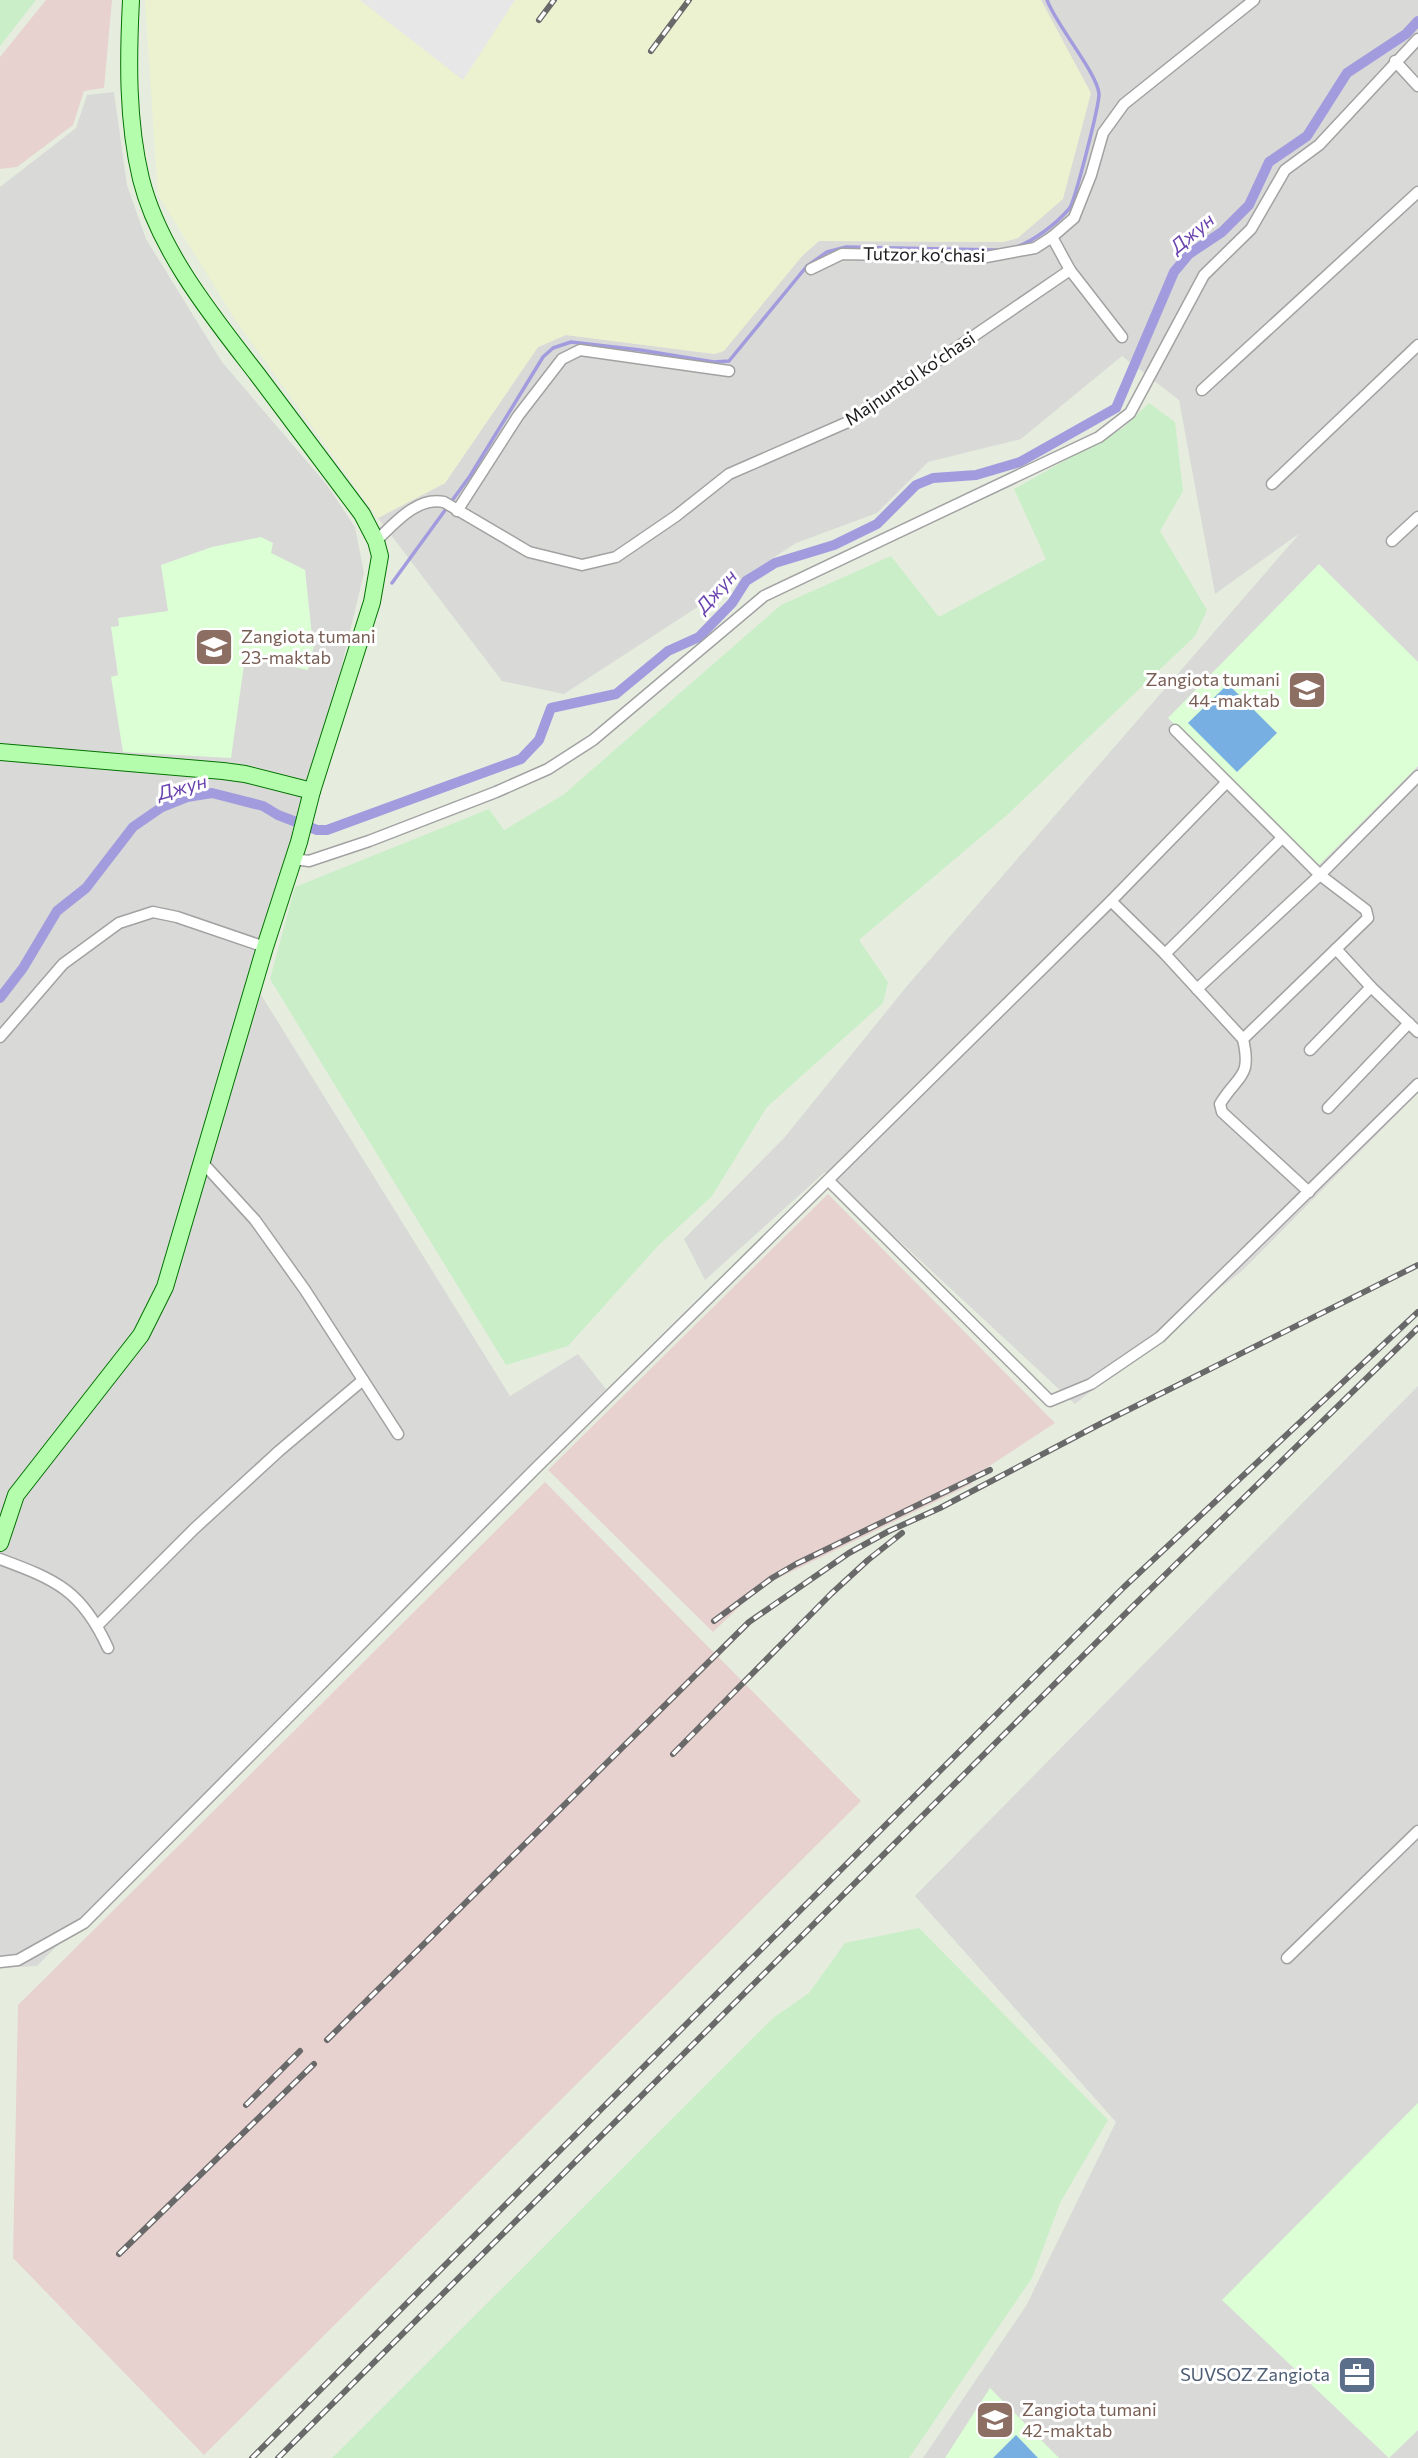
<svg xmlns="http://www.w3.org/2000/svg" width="1418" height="2458" viewBox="0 0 1418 2458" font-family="Commissioner,sans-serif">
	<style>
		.residential { fill: #d9d9d7 }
		.industrial { fill: #e7d2d0 }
		.education { fill: #dcffd6 }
		.military { fill: #ecf1d0 }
		.farmland { fill: #caeec8 }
		.pitch { fill: #77afe2 }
		.parking { fill: #e7e7e7 }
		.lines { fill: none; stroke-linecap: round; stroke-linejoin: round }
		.stream { stroke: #a29cde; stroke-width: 3.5 }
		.canal { stroke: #a29cde; stroke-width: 10 }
		.minor-casing { stroke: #a2a2a2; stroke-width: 13 }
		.secondary-casing { stroke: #037300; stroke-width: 18 }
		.minor { stroke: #fff; stroke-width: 10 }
		.secondary { stroke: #b4fdad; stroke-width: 16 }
		.rail-casing { stroke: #696969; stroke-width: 6 }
		.rail { stroke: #fff; stroke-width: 3.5; stroke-dasharray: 10; stroke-linecap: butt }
		.labels { text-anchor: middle; stroke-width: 6; stroke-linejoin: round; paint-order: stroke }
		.street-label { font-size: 18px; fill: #1b1b1b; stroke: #fff }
		.education-label { font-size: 18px; fill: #785e54; stroke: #fff; text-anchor: start }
		.service-label { font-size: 18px; fill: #4e5e75; stroke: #fff; text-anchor: end }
		.water-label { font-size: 19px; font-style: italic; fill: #6a43ae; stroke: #fff }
	</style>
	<rect width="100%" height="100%" fill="#e6eddf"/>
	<g class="residential">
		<path d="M1041,0H1418V1093L1243,1270L1075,1404L825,1172L705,1280L684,1239L784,1138L907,986L1300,533L1215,594L1179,400L1122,356L1021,439L928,462L877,513L796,543L564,694L502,681L378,518L445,483L538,347L566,335L715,354L803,255L819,241L1004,242Z"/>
		<path d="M114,92L127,185L146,239L222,362L327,485L355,527L364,573L305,819L255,985L510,1396L578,1354L606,1389L37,1966L0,1968V187L76,128L87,95Z"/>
		<path d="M1418,1386V2458H923L1026,2306L1116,2122L915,1896Z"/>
	</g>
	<g class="industrial">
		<path d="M46,0H112L104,88L84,91L73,125L17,167L0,169V57Z"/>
		<path d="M828,1194L1055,1423L971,1478L972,1484L760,1587L713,1632L548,1470Z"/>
		<path d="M545,1482L861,1801L204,2455L13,2258L18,2005Z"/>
	</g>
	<g class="education">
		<path d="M261,537L273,543L271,553L305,570L312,636L316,637L308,670L245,657L231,758L123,752L111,677L118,675L111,627L119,626L118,618L168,611L161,565L212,547Z"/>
		<path d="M1319,564L1418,662V766L1319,865L1168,718Z"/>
		<path d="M1418,2103V2430L1389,2458L1222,2300Z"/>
		<path d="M990,2388L1059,2458H945Z"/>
	</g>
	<path class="military" d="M145,0H1041L1091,93L1063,199L1018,238L1004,242L819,241L803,255L724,351L715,354L566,335L538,347L445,483L378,518L236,321L158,195Z"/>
	<g class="farmland">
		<path d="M0,0H36L0,46Z"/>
		<path d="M1149,403L1175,422L1183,491L1160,531L1207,610L1195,636L1007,815L859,940L888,982L883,1003L767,1107L712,1196L657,1247L568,1346L506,1365L270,979L295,887L489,809L504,830L563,795L781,605L891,556L939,617L1046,559L1014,489L1123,428Z"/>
		<path d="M919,1928L1108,2120L1060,2203L1032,2278L909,2458H332L773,2018L809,1993L845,1943Z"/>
	</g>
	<g class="pitch">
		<path d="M1228,684L1277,733L1237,772L1188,723Z"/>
		<path d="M1016,2435L1038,2458H993Z"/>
	</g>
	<path class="parking" d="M360,0H515L463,80Z"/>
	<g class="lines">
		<g class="stream">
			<path d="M1017,247C1035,240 1056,224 1069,209C1075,202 1099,106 1099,94C1098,74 1056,25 1047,0"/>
			<path d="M392,583L470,476L543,357L553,348L571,342L640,350L714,362L729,361L807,266L827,252L846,247L996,250"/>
		</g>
		<path class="canal" d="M0,998L23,968L57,911L86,888L133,827L162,807L187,797L212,793L263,806L278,815L317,830H327L521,759L539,740L551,708L616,694L668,651L699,637L732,603L746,581L775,563L834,545L877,524L916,485L933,478L976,475L1020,462L1116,408L1174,272L1189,254L1222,232L1249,205L1269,162L1307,136L1347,73L1406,34L1418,21"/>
		<g class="minor-casing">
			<g id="minor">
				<path d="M1395,61L1418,86"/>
				<path d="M811,269L842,254L986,257L1035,248L1052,237L1074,218L1091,175L1103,133L1124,104L1254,0"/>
				<path d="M1070,270L1122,337"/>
				<path d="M1202,390L1418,192"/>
				<path d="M1272,484L1418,345"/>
				<path d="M457,511L518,416L562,359L580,350L729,371"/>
				<path d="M376,541C394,524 417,496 444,502L529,552L582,565L616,557L676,516L729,474L848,422L1070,270L1052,237"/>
				<path d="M1392,541L1418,517"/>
				<path d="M1175,730L1320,875L1366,910L1368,918L1336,949L1371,987L1418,1032"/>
				<path d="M293,859L309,861L369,841L496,792L548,769L593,740L764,596L1099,437L1130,413L1204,275L1251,229L1285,170L1319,145L1418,39"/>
				<path d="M1111,901L1165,954L1243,1039"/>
				<path d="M1165,954L1282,838"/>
				<path d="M1197,989L1320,875L1418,776"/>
				<path d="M0,1037L63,964L119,923L153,912L177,917L265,947"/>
				<path d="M1310,1050L1371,987"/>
				<path d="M1328,1108L1409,1023"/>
				<path d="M202,1162L255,1220L305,1290L398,1434"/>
				<path d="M829,1181L1050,1401L1091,1384L1160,1337L1418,1084"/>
				<path d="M1309,1192L1222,1112L1220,1104C1238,1074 1252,1079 1243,1039L1336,949"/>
				<path d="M0,1559C57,1580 82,1591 108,1648"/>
				<path d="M98,1625L194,1529L279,1451L363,1380"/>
				<path d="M1287,1958L1418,1831"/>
				<path d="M0,1962L18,1960L84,1923L536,1468L1111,901L1226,783"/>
			</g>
		</g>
		<g class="secondary-casing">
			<g id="secondary">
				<path d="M0,752L223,771L245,774L312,791"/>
				<path d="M0,1543L16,1495L141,1335L165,1287L265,947L299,842L312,791L372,602L380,556L376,541L362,514C327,467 292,421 257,374C213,317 159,251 141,179C127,121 128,59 131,0"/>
			</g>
		</g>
		<use href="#minor" class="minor"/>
		<use href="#secondary" class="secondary"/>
		<g class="rail-casing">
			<g id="rail">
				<path d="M539,20L554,0"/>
				<path d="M651,51L689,0"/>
				<path d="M714,1621L772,1578L796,1564L990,1470"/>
				<path d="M673,1754L831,1594L868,1560L902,1533"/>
				<path d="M327,2040L749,1622L849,1553L889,1531L940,1508L1100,1424L1418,1265"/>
				<path d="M246,2105L300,2051"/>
				<path d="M119,2254L314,2064"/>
				<path d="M252,2458L1124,1587L1418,1312"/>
				<path d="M278,2458L1131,1608L1418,1328"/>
			</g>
		</g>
		<use href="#rail" class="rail"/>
	</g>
	<defs>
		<g id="school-square" transform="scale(2.0125)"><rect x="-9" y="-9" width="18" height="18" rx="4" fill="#8d6e63" stroke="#fff"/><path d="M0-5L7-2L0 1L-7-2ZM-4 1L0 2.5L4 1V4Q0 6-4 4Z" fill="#fff"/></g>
		<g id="office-square" transform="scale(2.0125)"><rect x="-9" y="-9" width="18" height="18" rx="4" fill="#5c6f8a" stroke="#fff"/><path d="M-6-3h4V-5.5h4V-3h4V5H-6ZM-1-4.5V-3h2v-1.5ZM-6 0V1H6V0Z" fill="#fff"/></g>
	</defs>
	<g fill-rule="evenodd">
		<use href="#school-square" x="214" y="647"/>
		<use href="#school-square" x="1307" y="690"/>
		<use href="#office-square" x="1357" y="2375"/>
		<use href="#school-square" x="995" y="2420"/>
	</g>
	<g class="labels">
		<g class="street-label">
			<text transform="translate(924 255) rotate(1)" y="6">Tutzor ko‘chasi</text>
			<text transform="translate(910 379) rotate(-34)" y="6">Majnuntol ko‘chasi</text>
		</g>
		<g class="education-label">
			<text x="241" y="643">Zangiota tumani<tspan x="241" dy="21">23-maktab</tspan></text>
			<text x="1280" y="686" text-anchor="end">Zangiota tumani<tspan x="1280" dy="21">44-maktab</tspan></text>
			<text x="1022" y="2416">Zangiota tumani<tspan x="1022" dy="21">42-maktab</tspan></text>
		</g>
		<g class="service-label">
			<text x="1330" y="2381">SUVSOZ Zangiota</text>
		</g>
		<g class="water-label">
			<text transform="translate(1192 233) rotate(-40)" y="7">Джун</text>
			<text transform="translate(716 591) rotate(-48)" y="7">Джун</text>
			<text transform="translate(182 787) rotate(-15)" y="7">Джун</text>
		</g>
	</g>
</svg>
